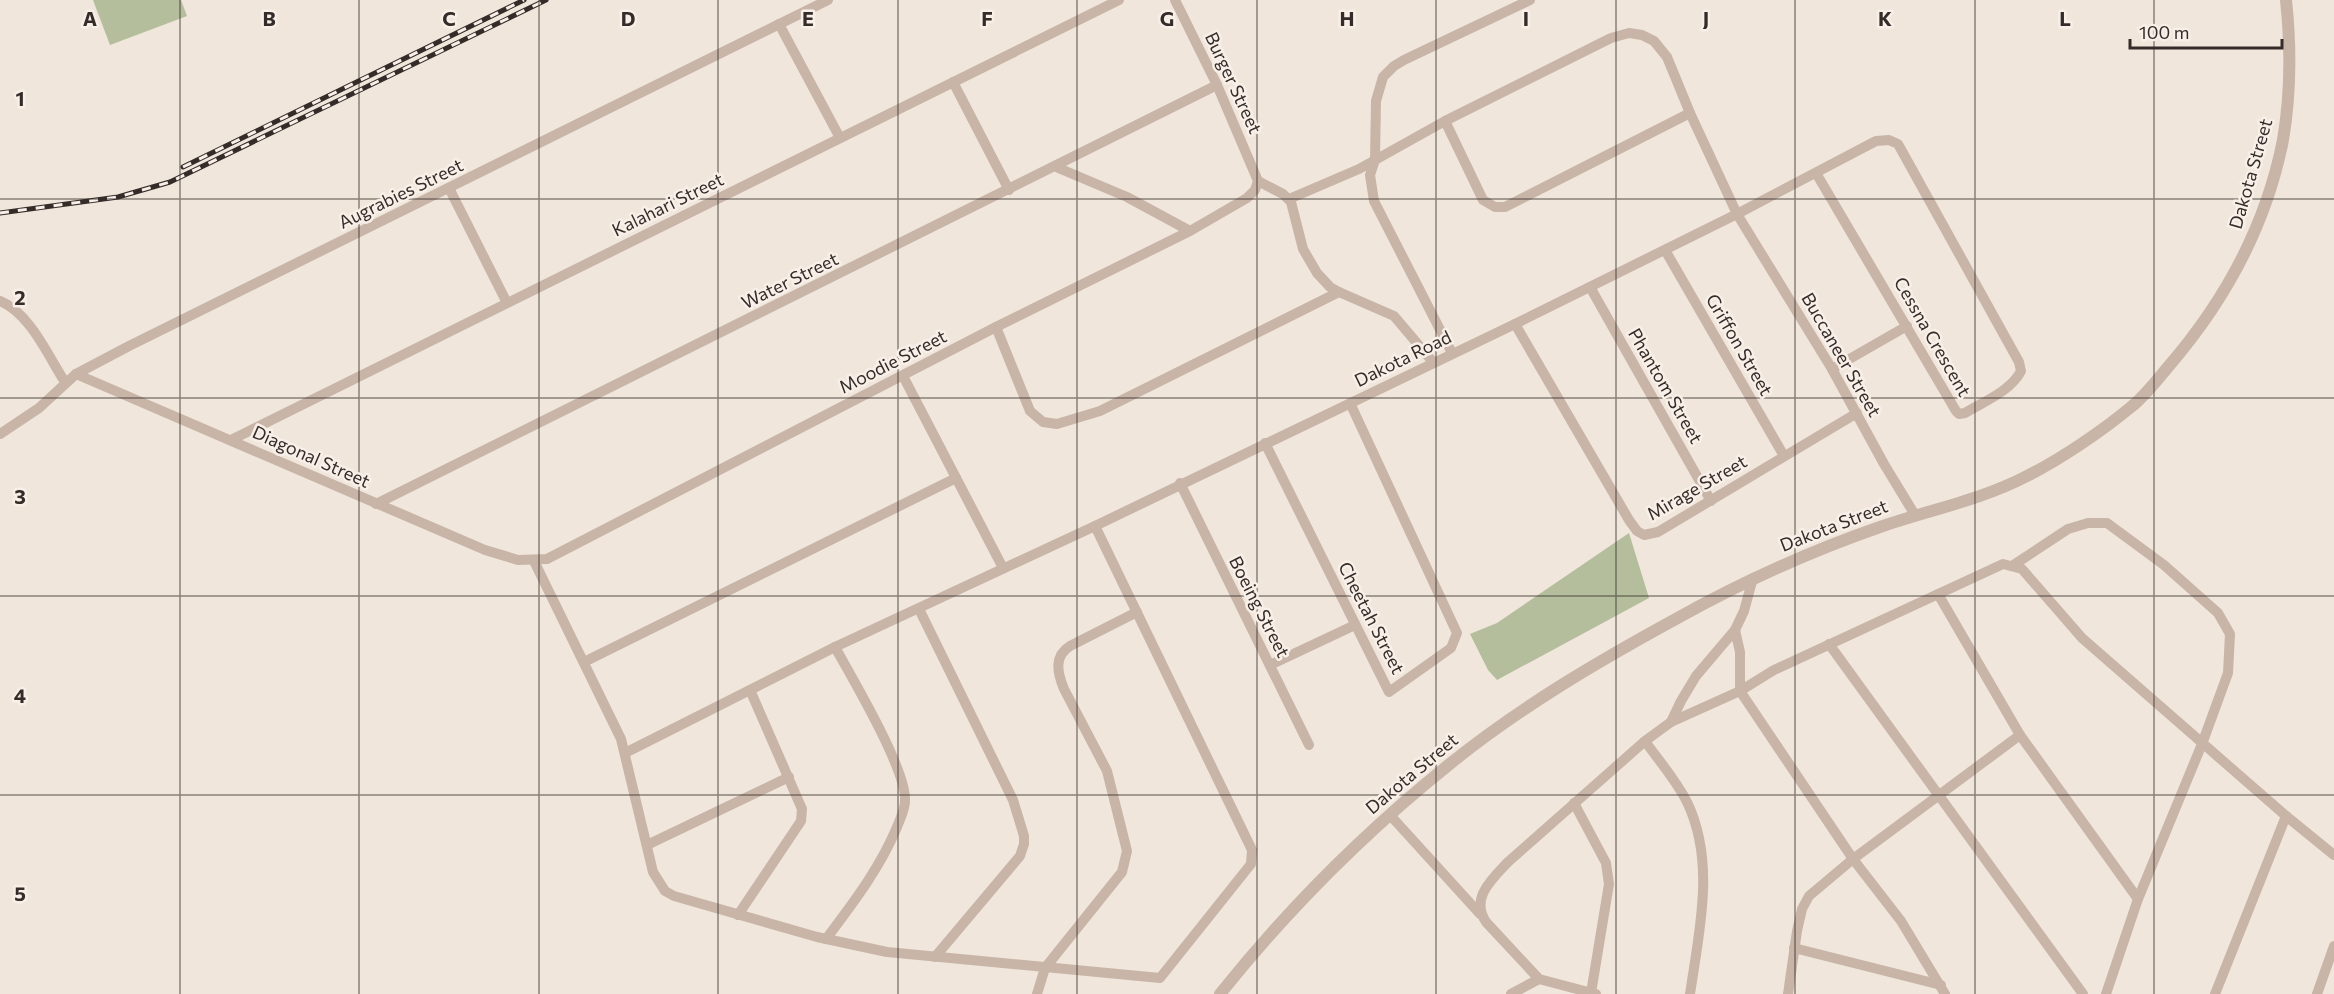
<svg xmlns="http://www.w3.org/2000/svg" width="2334" height="994" viewBox="0 0 2334 994" font-family="Commissioner,sans-serif">
	<style>
		.green { fill: #b4be9c }
		.lines { fill: none; stroke-linecap: round; stroke-linejoin: round }
		.minor { stroke: #c8b5a8; stroke-width: 10 }
		.tertiary { stroke: #c8b5a8; stroke-width: 12 }
		.rail-casing { stroke: #352b28; stroke-width: 5 }
		.rail { stroke: #f8f0e8; stroke-width: 3; stroke-dasharray: 9; stroke-linecap: butt }
		.grid { fill: none; stroke: #352b28; stroke-width: 1.5; stroke-opacity: 0.55 }
		.labels { text-anchor: middle; stroke-width: 5; stroke-linejoin: round; paint-order: stroke }
		.street-label { font-size: 18px; fill: #352b28; stroke: #f8f0e8 }
		.grid-label { font-size: 20px; text-anchor: middle; font-weight: bold; fill: #352b28; stroke: #f8f0e8; stroke-width: 5; stroke-linejoin: round; paint-order: stroke }
	</style>
	<rect width="100%" height="100%" fill="#f0e6db"/>
	<g class="green">
		<path d="M93,0H181L187,16L110,45Z"/>
		<path d="M1629,533L1649,598L1497,680L1488,670L1470,634L1497,623Z"/>
	</g>
	<g class="lines">
		<g class="minor">
			<path d="M1175,0L1217,85L1258,181"/>
			<path d="M779,24L840,138"/>
			<path d="M953,82L1009,190"/>
			<path d="M1445,121L1483,200L1495,207H1505L1690,113"/>
			<path d="M1056,167L1127,197L1190,231"/>
			<path d="M1258,181L1283,194L1291,202L1303,249L1317,273L1330,287L1339,292L1394,316L1433,362"/>
			<path d="M449,188L507,303"/>
			<path d="M1289,199L1359,169L1445,121L1611,38L1629,33L1642,35L1654,41L1667,57L1690,113L1737,214L1832,369L1884,464L1915,515"/>
			<path d="M1665,250L1784,456"/>
			<path d="M1590,287L1711,501"/>
			<path d="M0,301C30,313 48,356 65,382"/>
			<path d="M1515,324L1629,520L1637,531L1644,535L1658,532L1857,413"/>
			<path d="M996,327L1030,411L1043,422L1057,424L1100,411L1339,292"/>
			<path d="M1452,353L1374,201L1370,175L1375,160L1376,101L1383,77L1394,66L1404,60L1530,0"/>
			<path d="M1832,369L1907,326"/>
			<path d="M76,374L485,550L518,560L547,559L996,327L1190,231L1247,198L1255,190L1258,181"/>
			<path d="M903,376L1003,568"/>
			<path d="M0,434L39,408L76,374L129,346L828,0"/>
			<path d="M231,440L1119,0"/>
			<path d="M1265,443L1389,692L1451,648L1457,633L1350,403"/>
			<path d="M1180,483L1309,745"/>
			<path d="M376,504L1217,85"/>
			<path d="M534,561L621,739L653,872L665,891L674,896L817,937L887,952L1160,978L1251,864L1252,850L1095,526"/>
			<path d="M2012,566L2068,529L2088,523H2107L2164,565L2218,613L2230,634L2228,673L2202,744L2138,899L2106,994"/>
			<path d="M1938,594L2020,735L2138,899"/>
			<path d="M919,609L1013,800L1024,836V844L1020,856L935,957"/>
			<path d="M1735,630L1740,652V691L1853,859L1901,921L1945,994"/>
			<path d="M1829,644L2083,994"/>
			<path d="M584,662L956,478"/>
			<path d="M1270,665L1355,625"/>
			<path d="M1671,722L1681,701L1696,676L1735,630L1744,611L1753,578"/>
			<path d="M1645,741C1659,761 1676,780 1687,802C1716,862 1699,932 1690,994"/>
			<path d="M625,753L835,647L1095,526L1515,324L1737,214L1876,141L1889,140L1898,144L2019,362L2021,371C2011,391 1983,402 1965,413L1959,414L1956,411L1816,173"/>
			<path d="M1574,803L1606,863L1609,884L1591,993"/>
			<path d="M1390,815L1480,914"/>
			<path d="M647,845L789,777"/>
			<path d="M738,915L801,821L802,809L750,690"/>
			<path d="M826,939C853,903 880,868 897,827C900,819 905,810 905,801C907,770 852,678 835,647"/>
			<path d="M1794,948L1941,985"/>
			<path d="M1037,994L1045,968L1122,872L1127,851L1107,771L1064,689C1057,672 1054,656 1070,646L1137,612"/>
			<path d="M1511,994L1539,979"/>
			<path d="M1596,994L1539,979L1486,922C1470,898 1492,879 1508,862L1645,741L1671,722L1740,691L1774,670L2003,564L2022,569L2082,638L2286,816L2334,855"/>
			<path d="M1788,994L1797,931L1802,909L1809,896L1853,859L2020,735"/>
			<path d="M2215,994L2286,816"/>
			<path d="M2317,994L2334,946"/>
		</g>
		<path class="tertiary" d="M1220,994C1288,909 1366,831 1451,763C1519,708 1597,662 1674,620C1740,583 1808,552 1880,527C1929,510 1981,500 2027,476C2061,459 2102,431 2131,407C2145,396 2157,380 2168,367C2225,301 2266,226 2283,140C2291,93 2291,47 2286,0"/>
		<g class="rail-casing">
			<g id="rail">
				<path d="M183,167L524,0"/>
				<path d="M0,213L118,197L170,182L546,0"/>
			</g>
		</g>
		<use href="#rail" class="rail"/>
	</g>
	<path class="grid" d="M180,0V994M359,0V994M539,0V994M718,0V994M898,0V994M1077,0V994M1257,0V994M1436,0V994M1616,0V994M1795,0V994M1975,0V994M2154,0V994M0,199H2334M0,398H2334M0,596H2334M0,795H2334"/>
	<g class="labels">
		<g class="street-label">
			<text transform="translate(1233 83) rotate(65)" y="6">Burger Street</text>
			<text transform="translate(2251 174) rotate(-74)" y="6">Dakota Street</text>
			<text transform="translate(401 194) rotate(-26)" y="6">Augrabies Street</text>
			<text transform="translate(668 205) rotate(-26)" y="6">Kalahari Street</text>
			<text transform="translate(790 281) rotate(-26)" y="6">Water Street</text>
			<text transform="translate(1932 337) rotate(60)" y="6">Cessna Crescent</text>
			<text transform="translate(1739 345) rotate(60)" y="6">Griffon Street</text>
			<text transform="translate(1841 355) rotate(60)" y="6">Buccaneer Street</text>
			<text transform="translate(1403 359) rotate(-26)" y="6">Dakota Road</text>
			<text transform="translate(893 362) rotate(-27)" y="6">Moodie Street</text>
			<text transform="translate(1665 386) rotate(60)" y="6">Phantom Street</text>
			<text transform="translate(311 457) rotate(24)" y="6">Diagonal Street</text>
			<text transform="translate(1697 488) rotate(-30)" y="6">Mirage Street</text>
			<text transform="translate(1834 526) rotate(-21)" y="6">Dakota Street</text>
			<text transform="translate(1259 607) rotate(63)" y="6">Boeing Street</text>
			<text transform="translate(1371 618) rotate(63)" y="6">Cheetah Street</text>
			<text transform="translate(1412 774) rotate(-40)" y="6">Dakota Street</text>
		</g>
	</g>
	<g class="grid-label">
		<text x="90" y="26">A</text>
		<text x="269" y="26">B</text>
		<text x="449" y="26">C</text>
		<text x="628" y="26">D</text>
		<text x="808" y="26">E</text>
		<text x="987" y="26">F</text>
		<text x="1167" y="26">G</text>
		<text x="1347" y="26">H</text>
		<text x="1526" y="26">I</text>
		<text x="1706" y="26">J</text>
		<text x="1885" y="26">K</text>
		<text x="2065" y="26">L</text>
		<text x="20" y="106">1</text>
		<text x="20" y="305">2</text>
		<text x="20" y="504">3</text>
		<text x="20" y="703">4</text>
		<text x="20" y="901">5</text>
	</g>
	<path d="M2130 39v9h152v-9" fill="none" stroke="#352b28" stroke-width="3"/>
	<text x="2139" y="39" font-size="18" fill="#352b28" stroke="#f8f0e8" stroke-width="4.5" paint-order="stroke">100 m</text>
</svg>
